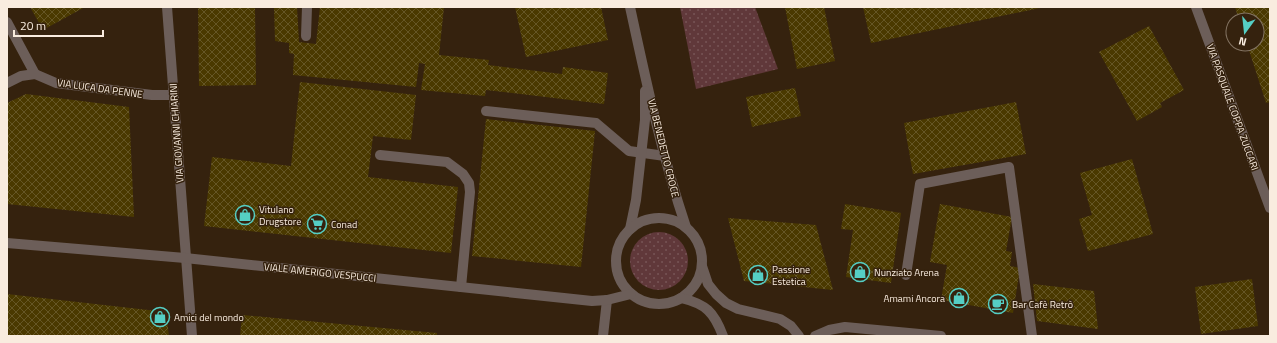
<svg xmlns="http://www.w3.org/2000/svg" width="1277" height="343" viewBox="0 0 1277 343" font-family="'Titillium Web',sans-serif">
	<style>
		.garden { fill: url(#garden-dots) }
		.building { fill: url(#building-cross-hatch) }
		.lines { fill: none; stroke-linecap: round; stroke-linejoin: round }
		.service { stroke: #6c5e59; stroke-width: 10 }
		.minor { stroke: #6c5e59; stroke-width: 10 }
		.tertiary { stroke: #6c5e59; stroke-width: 10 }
		.labels { text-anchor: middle; stroke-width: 3; stroke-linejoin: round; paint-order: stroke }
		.street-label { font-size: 10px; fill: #f9ecdf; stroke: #35220e }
		.poi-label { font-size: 10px; fill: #f9ecdf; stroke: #35220e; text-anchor: start }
	</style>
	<defs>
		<pattern id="garden-dots" width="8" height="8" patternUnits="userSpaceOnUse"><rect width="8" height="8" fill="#60383a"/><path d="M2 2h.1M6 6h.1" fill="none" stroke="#785556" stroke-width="1.8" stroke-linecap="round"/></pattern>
		<pattern id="building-cross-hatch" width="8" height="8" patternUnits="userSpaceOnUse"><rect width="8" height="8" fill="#4a3900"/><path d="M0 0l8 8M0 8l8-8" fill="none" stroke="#655625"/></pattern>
	</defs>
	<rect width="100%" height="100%" fill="#35220e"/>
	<g class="garden">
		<path d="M680,7H755L778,69L696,89Z"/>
		<circle cx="659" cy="261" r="29"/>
	</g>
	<g class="building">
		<path d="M30,7H85L43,30Z"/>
		<path d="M198,7H255L256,85L199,86Z"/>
		<path d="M274,7H297L299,42L316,44L320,7H444L439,55L489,60L488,65L562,74L563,67L608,73L604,104L486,90L485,96L421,90L425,64L419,63L416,87L293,75L294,54L289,53V43L275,41Z"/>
		<path d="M515,7H601L608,40L526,57Z"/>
		<path d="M785,7H824L835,61L797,69Z"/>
		<path d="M863,7H1040V8L871,43Z"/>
		<path d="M1235,7H1270V102L1266,103L1247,44H1257V20H1239Z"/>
		<path d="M1149,26L1184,90L1160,103L1162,107L1137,121L1099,52Z"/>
		<path d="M300,82L416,95L411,140L373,136L368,177L458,187L451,253L204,226L212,157L291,166Z"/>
		<path d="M795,88L801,116L752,127L746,97Z"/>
		<path d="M26,94L129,107L134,217L7,204V103Z"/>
		<path d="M1016,102L1026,154L913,174L904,123Z"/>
		<path d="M486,119L595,131L581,267L472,256Z"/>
		<path d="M1132,159L1153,234L1088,251L1079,219L1092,215L1080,173Z"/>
		<path d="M845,204L901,213L891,283L846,277L853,230L841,229Z"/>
		<path d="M940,204L1012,217L1006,251L1012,252L1010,266L1020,268L1013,313L941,300L947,265L930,262Z"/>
		<path d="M728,218L816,225L833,290L744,281Z"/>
		<path d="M1252,279L1258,326L1201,334L1195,287Z"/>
		<path d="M1033,284L1094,291L1098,329L1037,321Z"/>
		<path d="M7,294L166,312L169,336H7Z"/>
		<path d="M242,315L437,333V336H240Z"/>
	</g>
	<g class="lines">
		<g class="service">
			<path d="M306,36L307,7"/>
			<path d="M486,111L596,123L629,151L665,156"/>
			<path d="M380,155L447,162L463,174L469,183L470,192L461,287"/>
			<path d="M906,275L920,184L1009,167L1032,336"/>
			<path d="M603,336L607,300"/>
		</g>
		<g class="minor">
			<path d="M167,7L192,336"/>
			<path d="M630,7C646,81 662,156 686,227"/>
			<path d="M1196,7L1270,208"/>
			<path d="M7,22L35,74"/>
			<path d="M7,83L21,76L35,74L56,83L152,95H173"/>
			<path d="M630,229L636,200L645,120V91"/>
		</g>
		<g class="tertiary">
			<circle cx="659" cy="261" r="43"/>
			<path d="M7,243L185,258L592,301L607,300L631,294"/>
			<path d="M702,266L708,284L716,294L726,303L738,309L780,319L791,326L799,336"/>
			<path d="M681,298C706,304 714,312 723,336"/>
			<path d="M815,336L829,330L845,327L941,336"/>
		</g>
	</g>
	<defs>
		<g id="shop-ring" transform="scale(1)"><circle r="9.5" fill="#35220e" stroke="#55cec4" stroke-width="1.5"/><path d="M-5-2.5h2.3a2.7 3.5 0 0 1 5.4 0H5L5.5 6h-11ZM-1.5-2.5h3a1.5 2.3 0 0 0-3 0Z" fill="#55cec4"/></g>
		<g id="supermarket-ring" transform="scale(1)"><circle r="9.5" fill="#35220e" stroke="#55cec4" stroke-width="1.5"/><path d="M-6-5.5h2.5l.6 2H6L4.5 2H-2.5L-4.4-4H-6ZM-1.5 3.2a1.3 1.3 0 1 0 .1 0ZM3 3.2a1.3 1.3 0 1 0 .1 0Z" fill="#55cec4"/></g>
		<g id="cafe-ring" transform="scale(1)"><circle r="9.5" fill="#35220e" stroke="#55cec4" stroke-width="1.5"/><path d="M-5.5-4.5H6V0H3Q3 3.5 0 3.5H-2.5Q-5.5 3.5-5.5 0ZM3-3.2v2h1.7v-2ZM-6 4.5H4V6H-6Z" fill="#55cec4"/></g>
	</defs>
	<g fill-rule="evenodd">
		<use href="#shop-ring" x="245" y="215"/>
		<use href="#supermarket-ring" x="317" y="224"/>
		<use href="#shop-ring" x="860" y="272"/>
		<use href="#shop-ring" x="758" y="275"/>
		<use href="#shop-ring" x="959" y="298"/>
		<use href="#cafe-ring" x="998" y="304"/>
		<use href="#shop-ring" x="160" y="317"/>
	</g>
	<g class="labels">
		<g class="street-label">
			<text transform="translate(100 88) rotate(8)" y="4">VIA LUCA DA PENNE</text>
			<text transform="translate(1233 107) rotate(70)" y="4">VIA PASQUALE COPPA ZUCCARI</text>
			<text transform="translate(176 133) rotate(-94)" y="4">VIA GIOVANNI CHIARINI</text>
			<text transform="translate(664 148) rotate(76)" y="4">VIA BENEDETTO CROCE</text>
			<text transform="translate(320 272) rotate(6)" y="4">VIALE AMERIGO VESPUCCI</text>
		</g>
		<g class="poi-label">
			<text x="259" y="213">Vitulano<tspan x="259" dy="12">Drugstore</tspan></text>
			<text x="331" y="228">Conad</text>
			<text x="772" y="273">Passione<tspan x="772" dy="12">Estetica</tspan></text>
			<text x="874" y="276">Nunziato Arena</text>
			<text x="945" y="302" text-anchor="end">Amami Ancora</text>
			<text x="1012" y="308">Bar Cafè Retrò</text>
			<text x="174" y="321">Amici del mondo</text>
		</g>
	</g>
	<rect width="1277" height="343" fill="none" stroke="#f9ecdf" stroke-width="16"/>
	<g transform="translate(1245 32) rotate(195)"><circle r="19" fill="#35220e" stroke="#837362"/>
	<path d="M0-3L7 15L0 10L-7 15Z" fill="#55cec4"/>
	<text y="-6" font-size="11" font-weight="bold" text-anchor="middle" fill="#f9ecdf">N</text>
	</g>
	<path d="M14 30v6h89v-6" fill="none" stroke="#f9ecdf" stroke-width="2"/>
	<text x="20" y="30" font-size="12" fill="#f9ecdf" stroke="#35220e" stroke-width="3" paint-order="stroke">20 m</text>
</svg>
